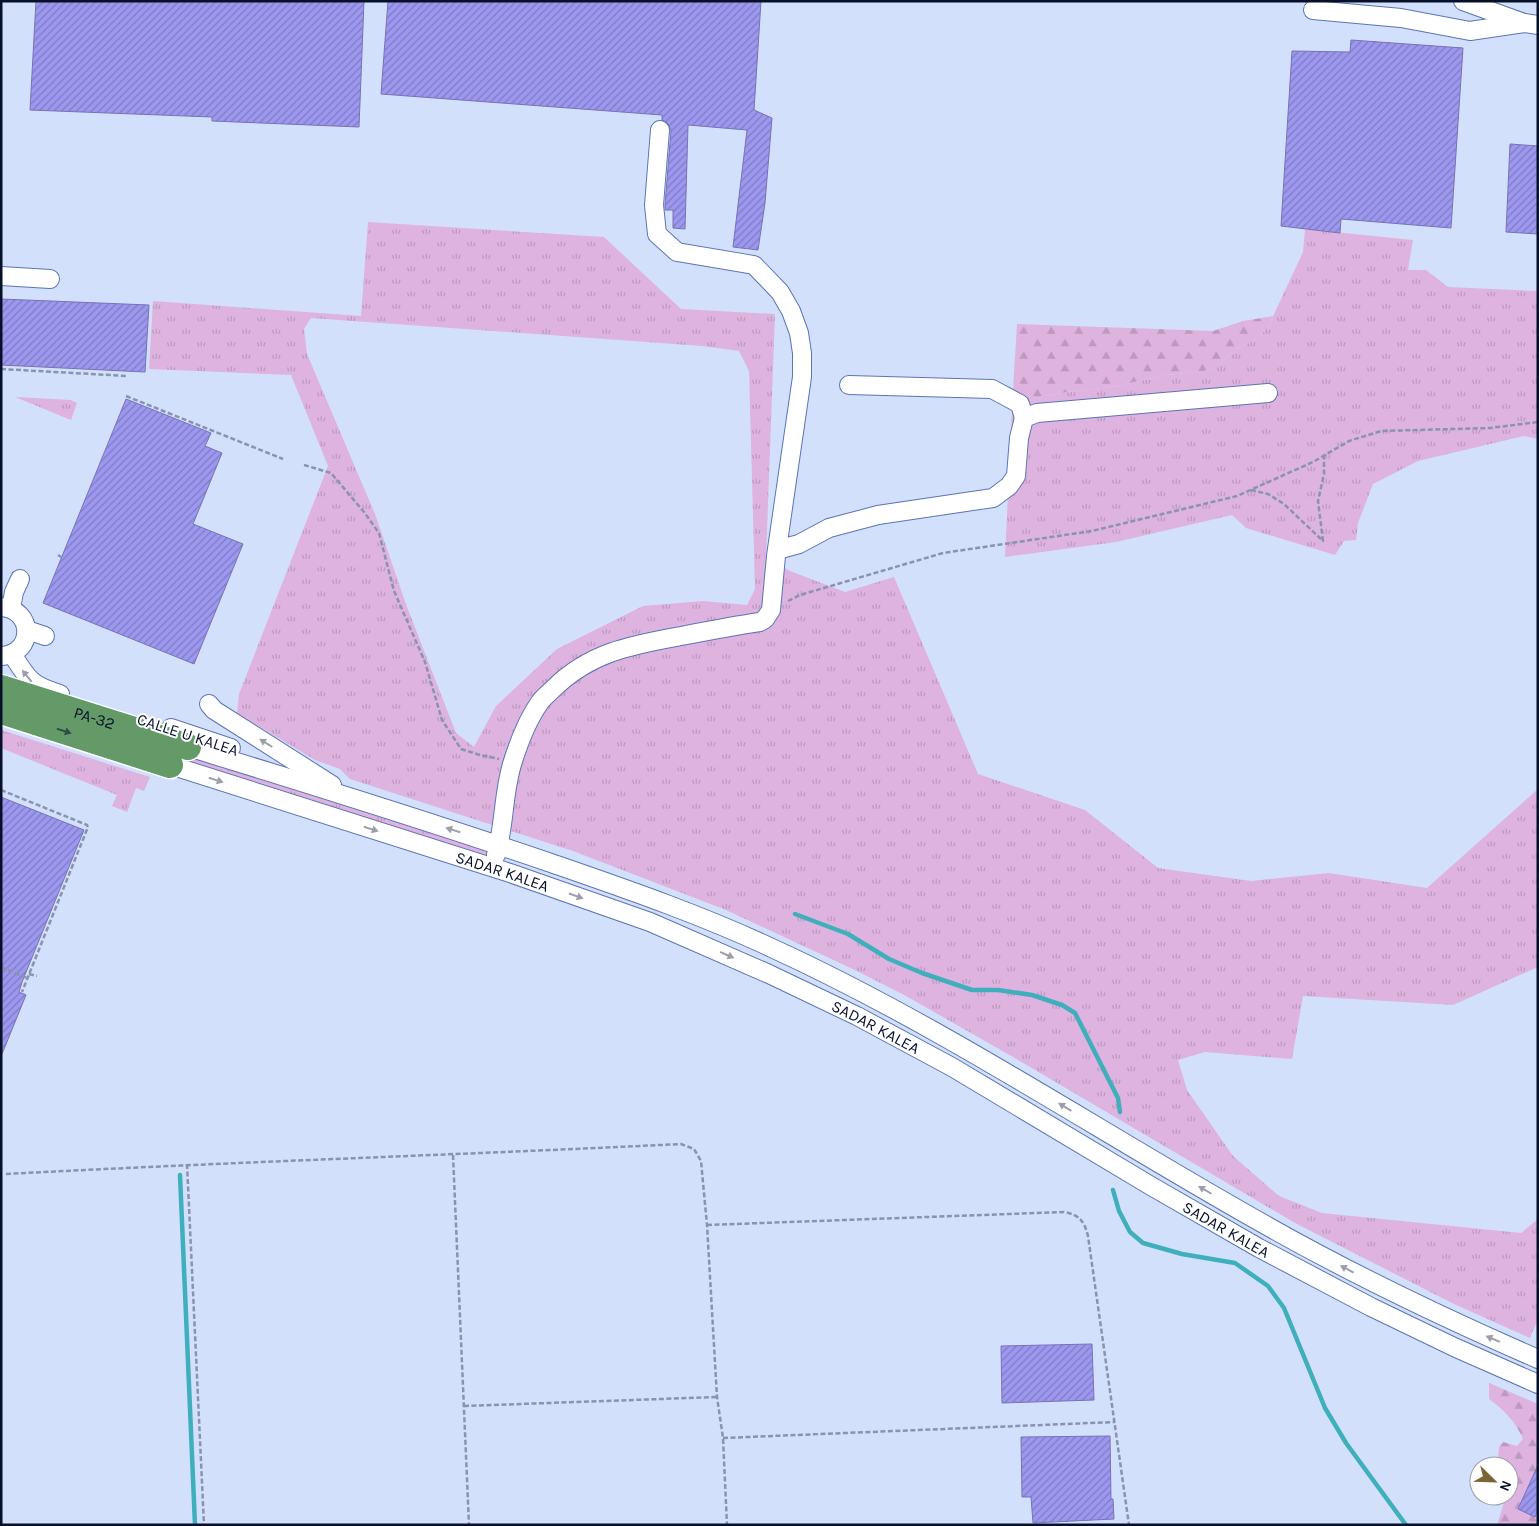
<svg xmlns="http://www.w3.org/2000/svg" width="1539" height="1526" viewBox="0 0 1539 1526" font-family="Karla,sans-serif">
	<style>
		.grass { fill: url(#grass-tufts); fill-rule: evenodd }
		.forest { fill: url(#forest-firs) }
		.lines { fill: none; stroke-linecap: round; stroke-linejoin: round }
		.stream { stroke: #3fafbb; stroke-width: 4.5 }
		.building { fill: url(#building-hatch); stroke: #7772b7 }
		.minor-casing { stroke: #5a75b5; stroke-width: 20 }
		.highway-casing { stroke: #fff; stroke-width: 29 }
		.path { stroke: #8894af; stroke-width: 2.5; stroke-dasharray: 5 2.5; stroke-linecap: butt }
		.minor { stroke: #fff; stroke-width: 18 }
		.highway { stroke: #649a68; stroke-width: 26 }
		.oneway { fill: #9c9fa9 }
		.oneway2 { fill: #314e45 }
		.labels { text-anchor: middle; stroke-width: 4; stroke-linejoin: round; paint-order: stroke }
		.street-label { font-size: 16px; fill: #071029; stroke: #fff }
	</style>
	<defs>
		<pattern id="grass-tufts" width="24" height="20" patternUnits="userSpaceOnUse" patternTransform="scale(1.25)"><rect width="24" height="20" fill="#deb3df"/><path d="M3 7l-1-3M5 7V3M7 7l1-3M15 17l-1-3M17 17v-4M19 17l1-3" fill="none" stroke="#bd99bf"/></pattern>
		<pattern id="forest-firs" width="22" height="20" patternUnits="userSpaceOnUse" patternTransform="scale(1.25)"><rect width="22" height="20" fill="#deb3df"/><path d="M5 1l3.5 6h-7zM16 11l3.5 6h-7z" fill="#bd99bf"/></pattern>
		<pattern id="building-hatch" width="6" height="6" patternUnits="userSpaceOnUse" patternTransform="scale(1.25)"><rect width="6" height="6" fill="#9d98ef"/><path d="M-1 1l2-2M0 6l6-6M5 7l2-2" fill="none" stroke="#7e7bc2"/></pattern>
	</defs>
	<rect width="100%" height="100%" fill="#d2e0fc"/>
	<g class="grass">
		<path d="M368,222L604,237L681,309L775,314L766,557L790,571L845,592L894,577L978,774L1085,810L1158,868L1251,881L1329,873L1427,888L1538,789V967L1453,1005L1303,996L1292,1059L1205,1052L1178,1060L1187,1090L1233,1156L1279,1196L1322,1213L1521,1233L1538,1219V1319L1530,1338L1454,1304L1295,1223L1013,1057L906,996L857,971L726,910L573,851L350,779L340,769L315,760L237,713L239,694L328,466L291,375L149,369L153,301L361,316ZM311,318L702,346L739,351L749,371L755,589L747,605L703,601L643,606L557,649L496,706L474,747L456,733L407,607L375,514L307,354L304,329Z"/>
		<path d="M1305,229L1413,240L1408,270H1426L1448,287L1538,291V439L1524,436L1418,461L1373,484L1358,523L1356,540L1344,541L1335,555L1246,528L1232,515L1116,542L1005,557L1013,391L1035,398L1067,392L1111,387L1167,375L1212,370L1237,349L1259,337L1269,325L1303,252Z"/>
		<path d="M15,397L71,400L77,403L71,420Z"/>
		<path d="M1,695L490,851L488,858L1,702Z"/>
		<path d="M1,730L150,777L144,791L136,788L127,812L112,806L117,795L1,748Z"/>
	</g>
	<g class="forest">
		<path d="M1273,316L1269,325L1259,337L1237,349L1212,370L1167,375L1111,387L1067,392L1035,398L1013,391L1017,324L1213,331L1243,321Z"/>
		<path d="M1489,1383L1538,1404V1465L1518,1509H1538V1525H1497L1506,1496H1509V1466H1504L1498,1458L1499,1447L1503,1442L1517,1446L1523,1439C1516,1422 1503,1409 1489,1399Z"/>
	</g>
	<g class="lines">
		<g class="stream">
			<path d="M795,914L848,934L889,959L922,973L972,990H998L1032,995L1062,1005L1075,1013L1118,1098L1120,1112"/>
			<path d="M180,1175L195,1525"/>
			<path d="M1113,1190L1119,1211L1130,1232L1143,1243L1182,1254L1235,1263L1268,1286L1284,1308L1325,1408L1346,1443L1406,1525"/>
		</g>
	</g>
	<g class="building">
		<path d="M36,1H364L359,127L212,121V117L30,110Z"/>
		<path d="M388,1H761L754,110L772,118L765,203L758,250L733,247L747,130L688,125L685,229L673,228V210H665V205L671,130L669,125L666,122L662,120V115L381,94Z"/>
		<path d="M1351,40L1463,48L1451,228L1341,219L1340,233L1281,226L1292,51L1350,52Z"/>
		<path d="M1510,144L1538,146V234L1506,232Z"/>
		<path d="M1,299L149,305L145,372L1,365Z"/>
		<path d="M126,399L211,433L205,446L222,453L193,524L243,544L194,664L43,603Z"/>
		<path d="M1,797L84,830L22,982L19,992L26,995L2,1054Z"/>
		<path d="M1092,1344L1094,1400L1002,1403L1001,1346Z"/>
		<path d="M1110,1436L1111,1499H1113L1114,1519L1033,1523L1031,1497H1022L1021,1437Z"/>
		<path d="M1538,1465V1509L1535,1517L1518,1509Z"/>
	</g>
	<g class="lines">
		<g class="minor-casing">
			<g id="minor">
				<path d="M1463,1L1524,23L1538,25"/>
				<path d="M1313,10L1401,18L1470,31L1524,23"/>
				<path d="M1,276L50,279"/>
				<path d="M849,385L992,389L1020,404L1024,418"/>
				<path d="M777,550L799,544L829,528L878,515L993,498L1009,486L1016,476L1019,438L1024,418L1037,413L1268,393"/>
				<path d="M1,607C34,609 35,653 2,656"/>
				<path d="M11,608L14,592L20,579"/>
				<path d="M27,630L45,636"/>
				<path d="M12,654C28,679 30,685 60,694"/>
				<path d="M209,704L214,710L332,785"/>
				<path d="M171,728L231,748"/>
				<path d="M188,747C309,784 431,822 551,863C626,889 702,915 774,949C946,1028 1104,1135 1269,1227C1356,1276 1446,1319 1538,1359"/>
				<path id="s1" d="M170,765L510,873L650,922L769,974L857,1016L952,1067L1151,1186L1259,1248L1371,1307L1454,1347L1538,1384"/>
				<path d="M496,855C505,824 503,791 513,761C519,742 528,719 540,702C544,697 549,693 553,689C590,652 632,645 681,636C707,631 733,626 760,622L765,619L771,610L776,556L802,377V353L799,333L791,311L780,292L754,265L677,252L657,234L654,205L660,130"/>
			</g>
		</g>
		<g class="highway-casing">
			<g id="highway">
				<path id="s2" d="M1,688L188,747"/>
				<path d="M1,711L170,765"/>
			</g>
		</g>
		<g class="path">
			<path d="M1,369L127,376"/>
			<path d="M126,396L283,459"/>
			<path d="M304,465L331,473L364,512L379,533L394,591L425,662L442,720L461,749L480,755L499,759"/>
			<path d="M1251,490L1268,494L1284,504L1323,541L1318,501L1324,474V455"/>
			<path d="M58,555L61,557"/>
			<path d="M788,601L800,595L943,553L1092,531L1237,496L1313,462L1349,441L1381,431L1490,428L1538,422"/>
			<path d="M1,790L87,825L88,827L22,992"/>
			<path d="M1,967L27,978"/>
			<path d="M29,974L37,976"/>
			<path d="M453,1155L469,1525"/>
			<path d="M187,1164L204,1525"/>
			<path d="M6,1174C231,1162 456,1155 681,1144L694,1149L701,1161L707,1225L717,1397L723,1438L727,1525"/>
			<path d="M707,1225L1064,1212C1080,1215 1084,1221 1088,1236L1129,1525"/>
			<path d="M464,1406L717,1397"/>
			<path d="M723,1438L1115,1422"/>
		</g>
		<use href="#minor" class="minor"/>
		<use href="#highway" class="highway"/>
	</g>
	<defs><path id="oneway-solid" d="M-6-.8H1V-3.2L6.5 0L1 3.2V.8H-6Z" transform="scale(1.25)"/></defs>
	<g class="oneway">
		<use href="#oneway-solid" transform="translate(27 676) rotate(-129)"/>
		<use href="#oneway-solid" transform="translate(266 743) rotate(-148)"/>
		<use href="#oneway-solid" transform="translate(216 780) rotate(18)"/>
		<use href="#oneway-solid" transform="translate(371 829) rotate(18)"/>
		<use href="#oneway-solid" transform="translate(453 830) rotate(-162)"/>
		<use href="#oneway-solid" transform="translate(576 896) rotate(19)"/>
		<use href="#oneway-solid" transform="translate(727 955) rotate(24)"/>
		<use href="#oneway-solid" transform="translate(1065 1107) rotate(-149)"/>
		<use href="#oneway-solid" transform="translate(1205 1190) rotate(-150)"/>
		<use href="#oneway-solid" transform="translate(1347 1269) rotate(-152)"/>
		<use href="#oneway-solid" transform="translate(1493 1339) rotate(-157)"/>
	</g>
	<use class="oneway2" href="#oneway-solid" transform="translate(64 731) rotate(18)"/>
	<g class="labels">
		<g class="street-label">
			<text dy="6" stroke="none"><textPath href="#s2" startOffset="98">PA-32</textPath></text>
			<text transform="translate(188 734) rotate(18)" y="6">CALLE U KALEA</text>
			<text dy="6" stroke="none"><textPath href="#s1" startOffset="349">SADAR KALEA</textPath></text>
			<text dy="6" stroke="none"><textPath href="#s1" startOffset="754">SADAR KALEA</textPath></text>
			<text dy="6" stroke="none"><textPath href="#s1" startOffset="1159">SADAR KALEA</textPath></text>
		</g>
	</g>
	<rect width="1539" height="1526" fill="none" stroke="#071029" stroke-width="5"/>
	<g transform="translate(1494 1481) rotate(113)"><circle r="24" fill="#ffffff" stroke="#9c9fa9"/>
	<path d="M0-4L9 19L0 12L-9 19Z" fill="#7b6535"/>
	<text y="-8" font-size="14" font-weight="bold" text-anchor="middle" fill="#071029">N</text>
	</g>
</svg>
